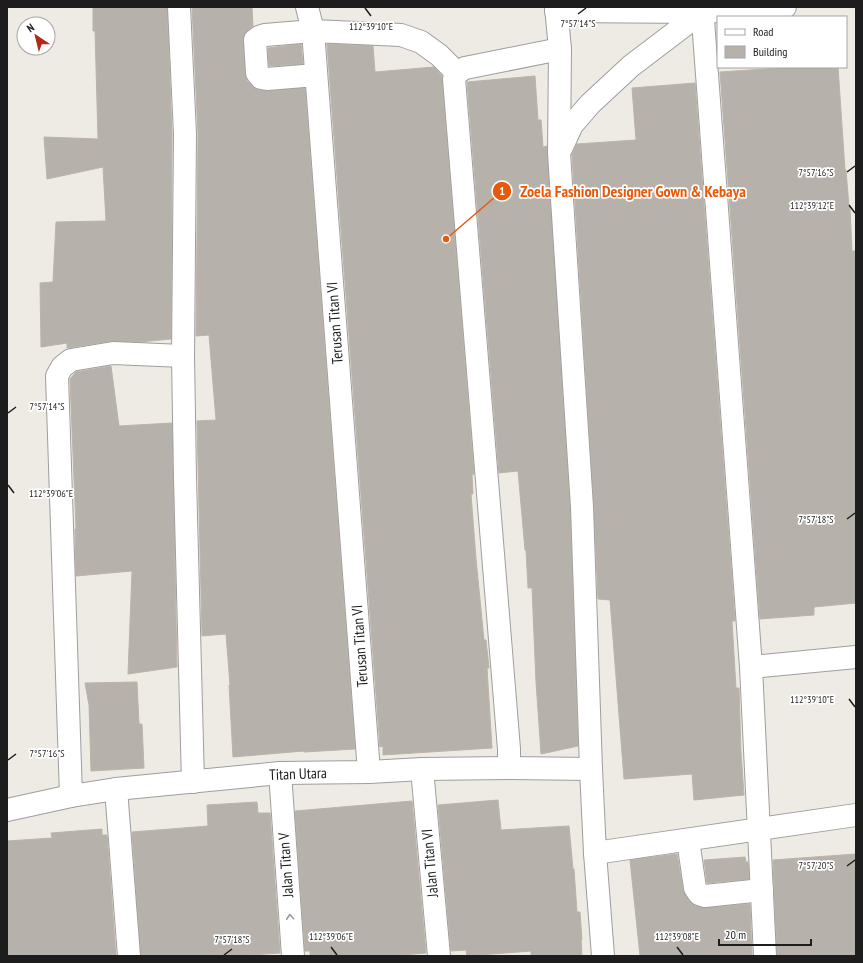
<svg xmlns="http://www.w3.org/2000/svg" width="863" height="963" viewBox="0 0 863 963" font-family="'PT Sans Narrow',sans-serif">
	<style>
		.building { fill: #b6b1aa; stroke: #bdb4a8 }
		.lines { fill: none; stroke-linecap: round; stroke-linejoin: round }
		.street-casing { stroke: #9e9e9e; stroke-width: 24 }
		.street { stroke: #fff; stroke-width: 22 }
		.oneway { stroke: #999 }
		.ticks { fill: none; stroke: #1d1d1d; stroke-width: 1.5 }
		.labels { text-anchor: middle; stroke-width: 3.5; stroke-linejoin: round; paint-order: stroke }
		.street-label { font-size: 15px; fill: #1d1d1d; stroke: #fff }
		.ticks-label { font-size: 10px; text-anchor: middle; fill: #1d1d1d; stroke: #fff; stroke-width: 3.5; stroke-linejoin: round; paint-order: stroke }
		.leader { fill: none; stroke: #e8590c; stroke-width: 1.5 }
		.callout-dot { fill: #e8590c; stroke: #fff; stroke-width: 1.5 }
		.mark-label { font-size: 12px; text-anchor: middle; font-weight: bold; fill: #fff }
		.callout-label { font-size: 16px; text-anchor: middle; font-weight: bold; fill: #e8590c; stroke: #fff; stroke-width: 3.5; stroke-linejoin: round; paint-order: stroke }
	</style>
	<rect width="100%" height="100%" fill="#edebe4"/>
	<g class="building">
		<path d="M93,7H167L172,134L171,339L140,342L111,341L67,348V343L41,347L40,283L53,282L56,222L106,221L103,167L47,179L44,137L98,139L95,31H93Z"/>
		<path d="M192,7H252L253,26L244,34L243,41L245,74L247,81L252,86L258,90L265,91L305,88L355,749L304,752V751L233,757L229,685H230L226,634L202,636L197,421L216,420L209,335L196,336L198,134Z"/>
		<path d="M301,44L303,64L269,66L268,48Z"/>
		<path d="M327,44L373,46L375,72L434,67L442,76V80L474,474L472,475L473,494H471L476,559L484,640H486L489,668H487L492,748L383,755V746L380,747Z"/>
		<path d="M794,67H838L845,170H846L849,207H850L852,251H856V603L814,607V615L760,619L720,72Z"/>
		<path d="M535,76L538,120H541L543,147L547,146L570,508L578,746L541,754L536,682L532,588H528L526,550H525L518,471L499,473L467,82Z"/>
		<path d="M695,83L735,621H732L736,688H739L741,752L744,795L694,800L692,774L624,779L610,600L598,599L594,506L572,155L577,144L636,140L632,88Z"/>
		<path d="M111,366L119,426L172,423L177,667L128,674L132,571L76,576L75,529H76L70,379L76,372Z"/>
		<path d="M137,682L139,724H142L144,768L91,771L89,705L85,683Z"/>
		<path d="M498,800L501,830L569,826L573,869H574L577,912H580L582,940H581L582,956H531V951L467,956L466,950L451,951L438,805Z"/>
		<path d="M412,801L426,953L389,956H310V951H305L295,811Z"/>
		<path d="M257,802L258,813H270L280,953L238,956H141L132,832L208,826L207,805Z"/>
		<path d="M102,829V835H107L116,956H7V841L52,838L51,833Z"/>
		<path d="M677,854L683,890L689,901L695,906L706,908L750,904L752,956H640L630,860Z"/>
		<path d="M856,854V956H777L773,860Z"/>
		<path d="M745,857L746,862H748L749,879L707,883L704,860Z"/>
	</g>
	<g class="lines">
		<g class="street-casing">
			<g id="street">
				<path d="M179,7L185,134L183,356L185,478L193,782"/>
				<path d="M307,7L313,31L265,35L259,37L255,40L257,73L261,78L267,79L316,75"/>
				<path d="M556,7L560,49L559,153L582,507L591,769L595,853L603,956"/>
				<path d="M702,7L751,667L765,956"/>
				<path d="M556,11L702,12L785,7"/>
				<path d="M561,149L572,125L590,104L631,66L702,12"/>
				<path d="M751,667L856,657"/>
				<path d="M509,768V749L454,79L457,73L465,68L560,49"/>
				<path d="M422,769L439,956"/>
				<path d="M369,772L313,31L401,35L421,42L439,55L457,73"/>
				<path d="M280,773L293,956"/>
				<path d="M116,789L129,956"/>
				<path d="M71,796L57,376L62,367L71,360L113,353L183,356"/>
				<path d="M7,810L71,796L116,789L280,773L369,772L422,769L509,768L591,769"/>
				<path d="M688,840L695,888L699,894L705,896L762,890"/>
				<path d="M595,853L856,815"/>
			</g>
		</g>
		<use href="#street" class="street"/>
	</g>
	<defs><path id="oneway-chevron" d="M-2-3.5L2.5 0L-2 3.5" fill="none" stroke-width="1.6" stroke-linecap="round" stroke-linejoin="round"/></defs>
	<use class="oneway" href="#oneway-chevron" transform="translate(290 917) rotate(-94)"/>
	<path class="ticks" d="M365,8L371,16M578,14L586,8M847,172L855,166M849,205L855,213M8,413L16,407M8,485L14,493M847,519L855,513M849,699L855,707M8,760L16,754M847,866L855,860M331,947L337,955M677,947L683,955M224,955L232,949"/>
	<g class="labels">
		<g class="street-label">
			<text transform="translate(335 323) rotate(-94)" y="5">Terusan Titan VI</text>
			<text transform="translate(360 646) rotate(-94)" y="5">Terusan Titan VI</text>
			<text transform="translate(298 774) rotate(-2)" y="5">Titan Utara</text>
			<text transform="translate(430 863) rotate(-95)" y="5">Jalan Titan VI</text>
			<text transform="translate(286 865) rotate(-94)" y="5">Jalan Titan V</text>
		</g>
	</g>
	<g class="ticks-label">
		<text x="578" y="27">7°57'14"S</text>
		<text x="371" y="30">112°39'10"E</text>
		<text x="816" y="176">7°57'16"S</text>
		<text x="812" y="209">112°39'12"E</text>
		<text x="47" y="410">7°57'14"S</text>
		<text x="51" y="497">112°39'06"E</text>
		<text x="816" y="523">7°57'18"S</text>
		<text x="812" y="703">112°39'10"E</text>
		<text x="47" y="757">7°57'16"S</text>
		<text x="816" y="869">7°57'20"S</text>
		<text x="331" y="940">112°39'06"E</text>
		<text x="677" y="940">112°39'08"E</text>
		<text x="232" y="943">7°57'18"S</text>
	</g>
	<path class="leader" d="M446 239L502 191"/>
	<g class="callout-dot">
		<circle cx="446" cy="239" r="4"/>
		<circle cx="502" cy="191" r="10"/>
	</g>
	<g class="mark-label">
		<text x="502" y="195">1</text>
	</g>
	<g class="callout-label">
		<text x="633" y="197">Zoela Fashion Designer Gown &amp; Kebaya</text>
	</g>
	<rect width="863" height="963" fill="none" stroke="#1d1d1d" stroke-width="16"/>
	<rect x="717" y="16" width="130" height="52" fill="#ffffff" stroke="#a5a5a5"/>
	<rect x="725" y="29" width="20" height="6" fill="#ffffff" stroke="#a5a5a5"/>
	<text x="753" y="36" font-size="12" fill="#1d1d1d">Road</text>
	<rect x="725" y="46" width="20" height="12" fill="#b6b1aa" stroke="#a5a5a5"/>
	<text x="753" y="56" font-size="12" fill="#1d1d1d">Building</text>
	<g transform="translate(36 36) rotate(325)"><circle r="19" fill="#ffffff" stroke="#a5a5a5"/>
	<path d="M0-3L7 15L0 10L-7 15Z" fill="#b42915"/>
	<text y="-6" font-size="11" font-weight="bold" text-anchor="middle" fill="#1d1d1d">N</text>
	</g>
	<path d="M719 939v6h92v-6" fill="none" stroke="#1d1d1d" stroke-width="2"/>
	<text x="725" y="939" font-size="12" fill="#1d1d1d" stroke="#ffffff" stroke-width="3" paint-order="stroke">20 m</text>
</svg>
